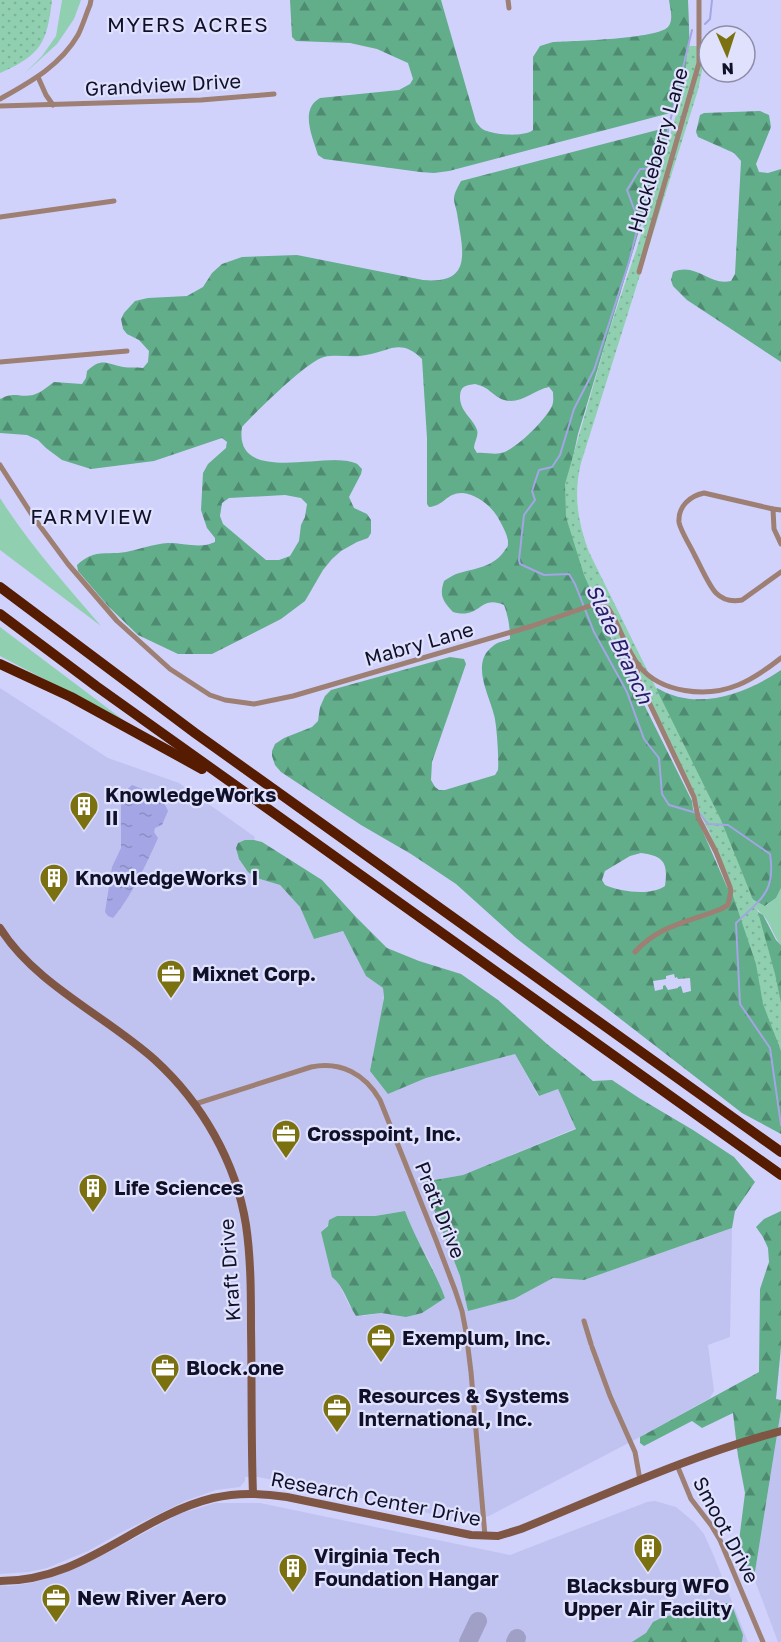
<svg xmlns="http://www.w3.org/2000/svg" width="781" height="1642" viewBox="0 0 781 1642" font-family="'Golos Text',sans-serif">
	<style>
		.built { fill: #c0c3f0; fill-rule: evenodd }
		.grass { fill: #90d0b1 }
		.forest { fill: url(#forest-firs); fill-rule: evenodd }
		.park { fill: url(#park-dots) }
		.water { fill: url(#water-ripples) }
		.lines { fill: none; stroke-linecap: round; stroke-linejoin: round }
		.stream { stroke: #a3a5e5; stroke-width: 2 }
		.taxiway { stroke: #a0a0c6; stroke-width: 18 }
		.street { stroke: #9d7f73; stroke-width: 5 }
		.secondary { stroke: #7f5544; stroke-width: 8 }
		.highway { stroke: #551c01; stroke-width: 10 }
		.labels { text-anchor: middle; stroke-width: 4.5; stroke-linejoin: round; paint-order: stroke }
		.street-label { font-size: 20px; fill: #111029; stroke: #dfe1fd }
		.poi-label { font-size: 20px; font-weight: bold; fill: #111029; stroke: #dfe1fd; text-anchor: start }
		.neighbourhood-label { font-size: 21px; letter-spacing: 1.5px; fill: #111029; stroke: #dfe1fd }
		.water-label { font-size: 21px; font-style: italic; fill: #271c65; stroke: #dfe1fd }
	</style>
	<defs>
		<pattern id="forest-firs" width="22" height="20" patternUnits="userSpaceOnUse" patternTransform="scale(1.5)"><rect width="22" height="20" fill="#62ad8a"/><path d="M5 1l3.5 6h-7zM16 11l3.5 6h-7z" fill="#4f8b71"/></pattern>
		<pattern id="park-dots" width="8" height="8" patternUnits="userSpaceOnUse" patternTransform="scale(1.5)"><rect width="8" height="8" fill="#90d0b1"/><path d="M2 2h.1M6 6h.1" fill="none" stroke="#7bb298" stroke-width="1.8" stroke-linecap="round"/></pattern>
		<pattern id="water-ripples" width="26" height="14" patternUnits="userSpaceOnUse" patternTransform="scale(1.5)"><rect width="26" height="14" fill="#a3a5e5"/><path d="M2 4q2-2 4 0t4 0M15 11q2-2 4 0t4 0" fill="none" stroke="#8b8dc4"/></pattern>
	</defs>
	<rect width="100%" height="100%" fill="#d0d2fc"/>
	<g class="built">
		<path d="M0,688L108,758L179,783L255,837L254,840H245L260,879L280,885L300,907L314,939L343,931L366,976L383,988L388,1094L426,1078L515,1054L538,1096L558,1089L576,1128L463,1175L423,1182L460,1276L468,1310L514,1299L553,1278L584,1280L732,1228L730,1337L708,1345L714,1391L710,1398L640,1437L489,1516L461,1522L437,1515L347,1495L258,1477H245V1481L240,1487L216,1490L185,1501L122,1532L88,1551L47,1568L29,1572L0,1574ZM405,1211L414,1234L430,1262L445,1298L390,1315L381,1313L363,1316L350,1307L338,1282L321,1232L337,1216H375Z"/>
		<path d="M781,1410V1642H778L754,1578Z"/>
		<path d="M655,1501L676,1507L694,1522L704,1534L713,1554L748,1642H0V1585L9,1586L32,1583L58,1575L109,1552L179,1514L215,1503H260L510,1555L647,1502Z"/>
	</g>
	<g class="grass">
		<path d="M62,0H81L74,19L57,44L24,74L42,56L56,36Z"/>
		<path d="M0,498C29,544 66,585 101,626L0,550Z"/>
		<path d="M0,627L126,722L0,656Z"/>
		<path d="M781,888V945C773,936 771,924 763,915C756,908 756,909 753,899L766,906L776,898Z"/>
	</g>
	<g class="forest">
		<path d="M290,0H441L476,122C479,126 482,130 487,131C498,135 524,137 533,130V57L540,46L553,42C573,41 657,39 668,27C674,20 670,8 669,0H688C689,26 694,95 674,112L449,171L434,173L420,172L324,159L318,155C313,137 299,110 320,98L399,90L410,84L413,79L408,63L377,49L350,43L296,41L292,37Z"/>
		<path d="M760,111L769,115L771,127L756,164L759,172L768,173L781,169V362L687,300L673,286L671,280L673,272C697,262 708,286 731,281L735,274L741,161L734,153L698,137L696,132L700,115L704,113Z"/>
		<path d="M665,128L669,131L578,434L567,485L594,589L604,624L692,801L693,809L727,887L745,904L763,915L776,940L781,945V1134L742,1113L516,938L456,884L411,854L361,825L281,772L275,765L272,756V751L275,744L284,738L312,727L318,721L320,707L325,696L331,690L450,657L464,659L466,664L432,762L431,780L435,787L439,790H445L495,775L498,770C499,760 497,725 494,715C489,694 470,663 493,646C497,642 505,641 510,639C510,626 508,616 504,605C479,594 481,620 453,612C443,601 439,596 444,581C448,578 452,576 456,574C475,568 493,568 505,550C508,546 508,547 508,541C507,533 501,523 497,516C490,505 476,494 462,493C446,493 444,506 429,507L427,504V438L422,359C400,338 391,351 366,355C353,358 336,354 324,357C307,361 256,412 242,427C233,486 326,451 355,463C357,463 360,467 362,469L361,474L349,497L354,508L367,514L371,520V533L368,538L357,542L341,551L332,559L323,570L305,601L281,619L212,654H178L138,635L109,607L78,571L77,565C81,561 87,557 93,555C103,552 116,554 126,552C141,549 153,544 168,543C184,543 201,549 215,542V538L207,528L201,510L203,473L208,464L226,448L227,442L222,438L154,461L91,469L62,460L46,448L38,440L27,435L0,433V399C15,391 20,398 33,395C42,392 47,387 54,382L82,384L86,378L87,371C102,357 106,364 123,367C129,368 136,367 143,368L148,362L149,351L139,340L127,334L123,329L121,319L124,313L135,301L148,298L187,296L203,287L212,273L222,264L242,257L297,255L423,280C475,285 462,248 457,213C456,208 454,203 454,199C454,193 458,187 461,181ZM475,384C490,387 492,396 504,400C520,405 534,390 549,387L553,392C553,397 554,401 552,406C546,419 516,450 501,453C494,455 485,452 477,453L474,448C474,442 479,436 477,430C473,418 460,412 460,397C460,386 466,385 475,384ZM285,495L301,498L307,504L305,517L301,525L299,541L290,556L279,560H266L223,524L220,516L222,503L229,498ZM641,853C665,856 668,864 665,886C651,896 621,892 605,885L602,880L605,871L630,856ZM674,974L675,978L677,977L678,979L690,978L691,991L683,993L681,986L678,987V988L668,990L665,985L663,986V989L655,991L653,981L666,979V976Z"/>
		<path d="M781,670V888L776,898L765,906L752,899L654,692L657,688C697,712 746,694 781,670Z"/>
		<path d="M245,840H254L262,842L322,880L356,917L387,948L419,961L461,974L498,1000L547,1044L593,1081L612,1080L639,1098L693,1130L734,1157L755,1182L735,1211L732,1228L584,1280L553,1278L514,1299L468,1311L460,1276L423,1182L463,1175L576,1129L558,1089L539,1096L515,1054L426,1078L388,1094L370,1071L384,998L383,988L366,976L343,931L314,939L300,907L280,885L260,879L248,872L239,859L236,848L238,843Z"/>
		<path d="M405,1211C416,1241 434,1268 445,1298L422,1313L406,1317L381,1313L356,1316C348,1304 344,1286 332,1277L321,1232L328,1226L329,1220L337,1216H375Z"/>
		<path d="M781,1211V1347L776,1399L781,1400V1410L754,1578L748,1570L738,1549L745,1493L738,1456L733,1413L702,1428L692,1421L644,1446L640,1443V1437L759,1372L760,1289L769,1262L768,1248L763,1237L756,1227L764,1219Z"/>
		<path d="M718,1603H731L743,1635L742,1642H632L646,1633L653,1622L663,1617L694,1610L699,1611L702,1615Z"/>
	</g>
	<g class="park">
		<path d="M0,0H52C47,43 41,55 0,73Z"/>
		<path d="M687,46H704L703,66L698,90L581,463C573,495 578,523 589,552L721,820L758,912L775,974L781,1003V1051L763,1004L756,964L729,884L709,831L701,816L696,796L650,706L616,647L584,575L566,517L565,484L609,331L637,248L676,115L685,84Z"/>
	</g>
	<path class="water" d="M132,785C147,791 162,795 168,811L162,825L155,828L154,832L158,838C147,863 131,897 113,918L108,916L105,912L112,867L121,848V795Z"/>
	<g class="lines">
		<g class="stream">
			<path d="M705,24L710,19L712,0"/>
			<path d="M692,30L661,159L655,168L640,169L627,190L639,222L629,262L594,370L574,409L560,455L552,467L539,470L532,491L535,500L524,515L519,560L520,564L544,575L569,574L575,584L594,632L627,692L644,739L659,758L662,794L669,805L700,814L708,824L728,825L770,854C776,892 761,899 736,923L740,1004L770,1048L781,1125"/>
		</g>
		<g class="taxiway">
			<path d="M468,1642L478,1621"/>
			<path d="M515,1642L517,1638"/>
		</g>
		<g class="street">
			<path d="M508,0L509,8"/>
			<path d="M38,77L46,95L53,105"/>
			<path d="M0,99C30,82 60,66 78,35C83,25 86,14 90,5L91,0"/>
			<path d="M0,106L201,100L274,94"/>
			<path d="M0,217L114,201"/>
			<path d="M639,272L699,63V0"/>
			<path d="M0,362L127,351"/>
			<path d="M0,465L34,518L68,564L117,621L170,669L210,695L225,700L254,704L293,696L532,626L592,605H601L608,608C620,626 626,649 639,666C661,693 706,698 738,685C753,679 767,669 781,658"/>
			<path d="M773,509L774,529L781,544"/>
			<path d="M781,510L773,509L704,493C690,496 678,506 679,522C680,530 691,547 695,556C700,565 709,586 716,593C723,600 732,602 742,600L781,572"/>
			<path d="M635,952C659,925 689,922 721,909L728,905L731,891L730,887L716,852L698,817L694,797L638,679L637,673L639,665"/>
			<path d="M195,1104L311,1067C341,1061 365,1074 380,1100L436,1240L455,1290L462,1311L466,1332L471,1372L485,1536"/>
			<path d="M584,1321L591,1344"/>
			<path d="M592,1347L610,1396L635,1452L640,1480"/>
			<path d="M677,1465L691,1499L711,1525L720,1540L763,1642"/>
		</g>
		<g class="secondary">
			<path d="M0,928C35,984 106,1016 155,1060C202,1103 236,1162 246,1225C251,1259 251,1295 251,1329C252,1384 251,1439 253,1494"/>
			<path d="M0,1581C85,1581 136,1517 213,1498C238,1492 262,1493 287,1497L471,1535L498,1536L521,1529C607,1494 691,1455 781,1431"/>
		</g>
		<g class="highway">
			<path d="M0,587L195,733L781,1152"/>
			<path d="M0,614L96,686L781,1175"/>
			<path d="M0,664L71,697L202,769"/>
		</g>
	</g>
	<defs>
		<g id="building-pin" transform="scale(1.5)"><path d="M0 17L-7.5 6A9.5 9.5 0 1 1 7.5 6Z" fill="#7b7111" stroke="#dfe1fd"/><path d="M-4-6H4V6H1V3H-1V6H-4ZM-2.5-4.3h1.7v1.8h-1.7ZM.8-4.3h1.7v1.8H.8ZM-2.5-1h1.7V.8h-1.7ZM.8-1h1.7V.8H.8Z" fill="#fff"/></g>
		<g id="office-pin" transform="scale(1.5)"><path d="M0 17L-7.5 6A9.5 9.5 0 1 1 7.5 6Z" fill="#7b7111" stroke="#dfe1fd"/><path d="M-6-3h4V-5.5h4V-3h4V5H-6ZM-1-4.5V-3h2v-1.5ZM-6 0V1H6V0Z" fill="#fff"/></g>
	</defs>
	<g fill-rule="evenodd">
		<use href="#building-pin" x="84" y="806"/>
		<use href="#building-pin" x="54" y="878"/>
		<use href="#office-pin" x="171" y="974"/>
		<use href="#office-pin" x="286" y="1134"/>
		<use href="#building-pin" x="93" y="1188"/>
		<use href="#office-pin" x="381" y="1338"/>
		<use href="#office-pin" x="165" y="1368"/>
		<use href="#office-pin" x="337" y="1408"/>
		<use href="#building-pin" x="648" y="1548"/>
		<use href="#building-pin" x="293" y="1568"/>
		<use href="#office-pin" x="56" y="1598"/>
	</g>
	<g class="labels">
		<g class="street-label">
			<text transform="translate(163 85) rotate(-3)" y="7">Grandview Drive</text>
			<text transform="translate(658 150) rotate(-74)" y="7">Huckleberry Lane</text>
			<text transform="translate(419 644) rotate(-16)" y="7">Mabry Lane</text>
			<text transform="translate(440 1210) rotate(68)" y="7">Pratt Drive</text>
			<text transform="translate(230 1270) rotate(-94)" y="7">Kraft Drive</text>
			<text transform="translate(376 1499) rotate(11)" y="7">Research Center Drive</text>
			<text transform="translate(726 1530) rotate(62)" y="7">Smoot Drive</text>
		</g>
		<g class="poi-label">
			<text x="105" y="802">KnowledgeWorks<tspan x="105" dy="23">II</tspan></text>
			<text x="75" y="885">KnowledgeWorks I</text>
			<text x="192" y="981">Mixnet Corp.</text>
			<text x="307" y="1141">Crosspoint, Inc.</text>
			<text x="114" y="1195">Life Sciences</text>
			<text x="402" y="1345">Exemplum, Inc.</text>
			<text x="186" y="1375">Block.one</text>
			<text x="358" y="1403">Resources &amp; Systems<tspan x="358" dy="23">International, Inc.</tspan></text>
			<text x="314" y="1563">Virginia Tech<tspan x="314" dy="23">Foundation Hangar</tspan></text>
			<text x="648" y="1593" text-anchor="middle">Blacksburg WFO<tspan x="648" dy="23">Upper Air Facility</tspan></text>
			<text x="77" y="1605">New River Aero</text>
		</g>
		<g class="neighbourhood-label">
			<text x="188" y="32">MYERS ACRES</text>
			<text x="92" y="524">FARMVIEW</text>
		</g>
		<g class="water-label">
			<text transform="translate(619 644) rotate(65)" y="7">Slate Branch</text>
		</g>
	</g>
	<g transform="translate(727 54) rotate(177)"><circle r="28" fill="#dfe1fd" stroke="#8d8da8" stroke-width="1.5"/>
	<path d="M0-4.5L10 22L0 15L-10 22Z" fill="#7b7111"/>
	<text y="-9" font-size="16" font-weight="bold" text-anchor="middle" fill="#111029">N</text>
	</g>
</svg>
